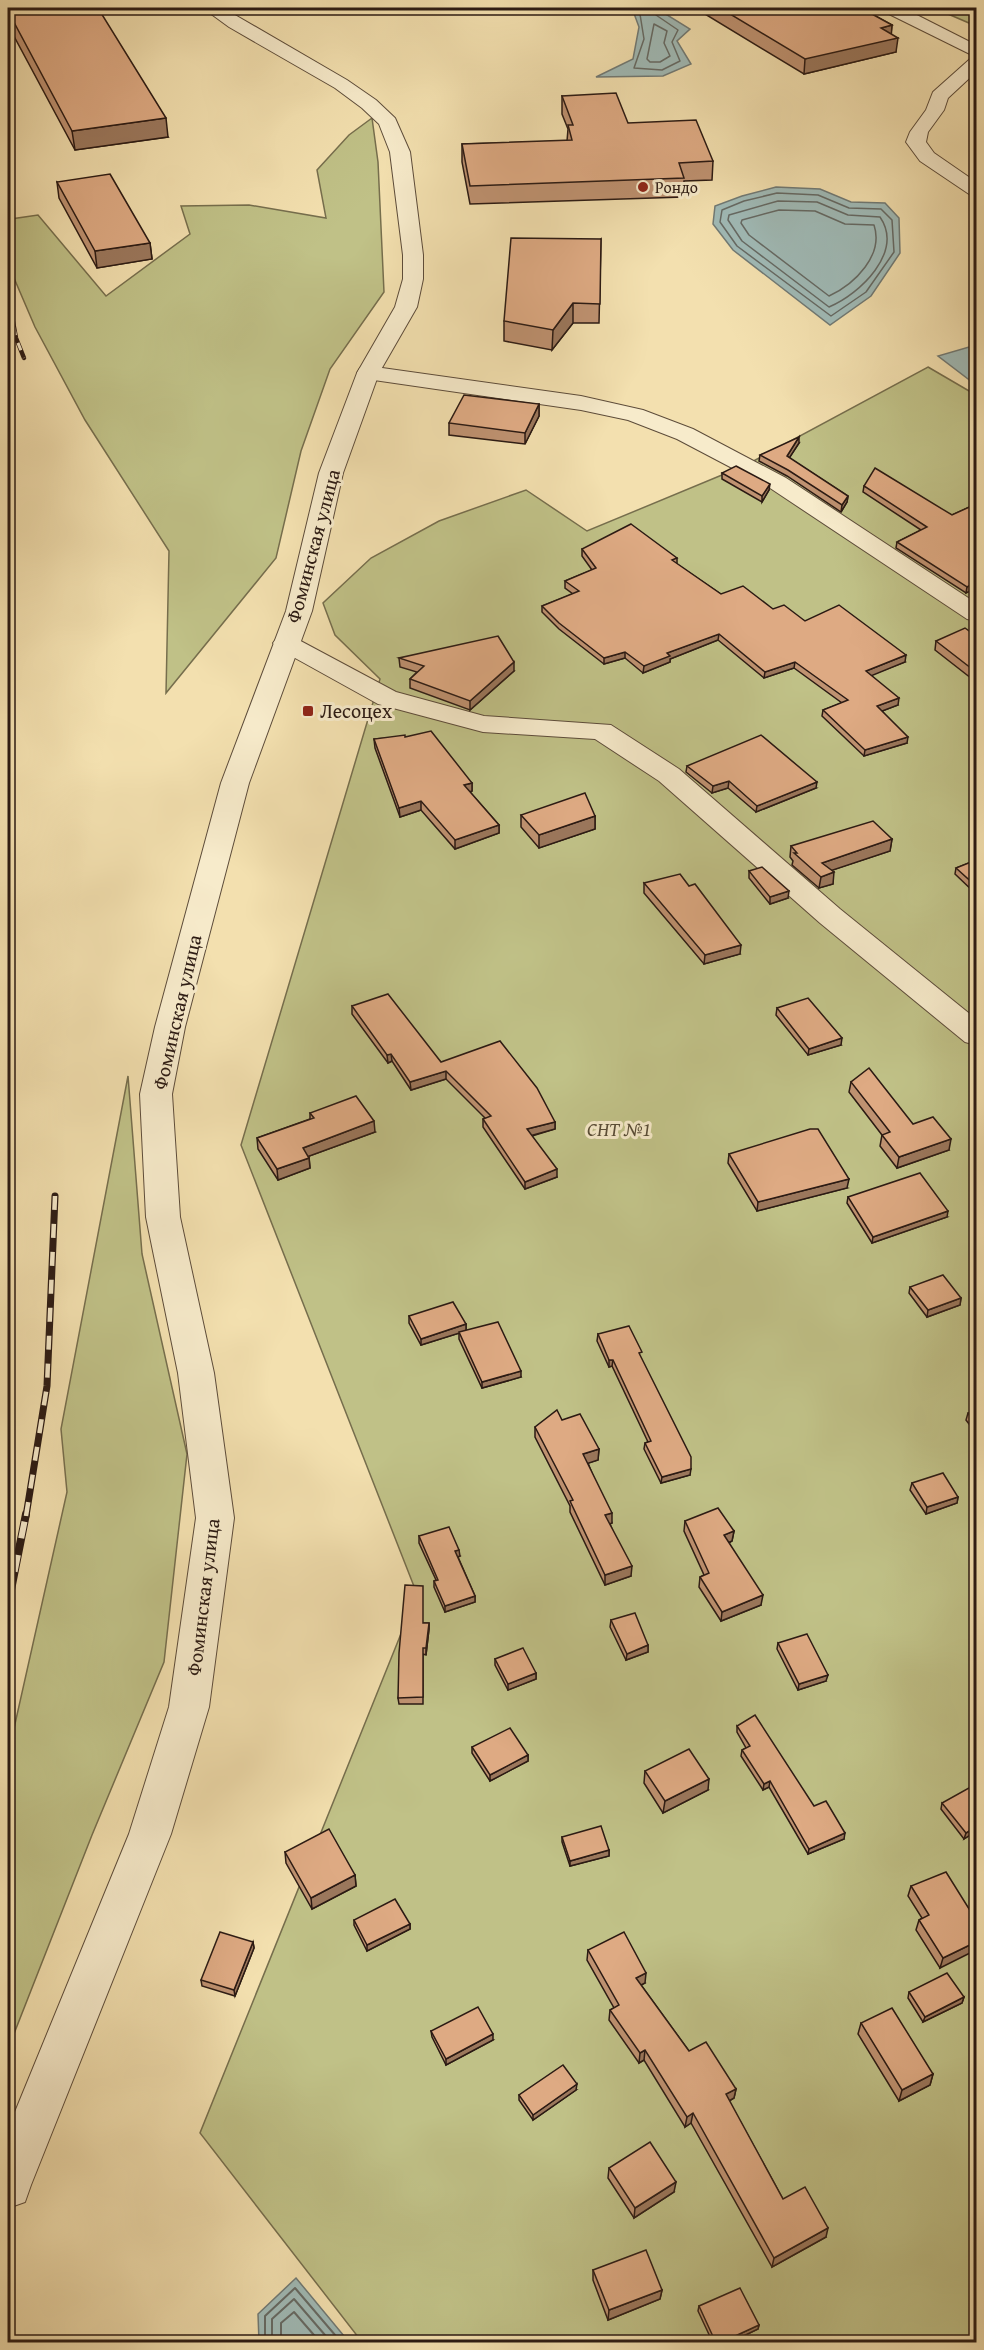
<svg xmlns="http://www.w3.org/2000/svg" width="984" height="2350" viewBox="0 0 984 2350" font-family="'Gentium Book Plus',serif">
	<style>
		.green { fill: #c0c187; stroke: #766e4d; stroke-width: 1.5 }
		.water { fill: #a0bab6; stroke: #717a75; stroke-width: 1.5 }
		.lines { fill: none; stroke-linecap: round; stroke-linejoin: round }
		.shore-far1 { stroke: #666a64; stroke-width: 1.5 }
		.shore { stroke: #666a64; stroke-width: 2 }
		.minor-casing { stroke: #5d4c3a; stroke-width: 2 }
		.tertiary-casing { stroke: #5d4c3a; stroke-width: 2 }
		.minor { fill: #f7ebcb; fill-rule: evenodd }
		.tertiary { fill: #f7ebcb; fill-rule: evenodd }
		.rail-far2-casing { stroke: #2b1a13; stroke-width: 4.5 }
		.rail-far1-casing { stroke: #2b1a13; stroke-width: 7 }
		.rail-casing { stroke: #2b1a13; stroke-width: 8 }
		.rail-far2 { stroke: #f7ebcb; stroke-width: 3; stroke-dasharray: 8; stroke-linecap: butt }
		.rail-far1 { stroke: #f7ebcb; stroke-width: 4.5; stroke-dasharray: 14; stroke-linecap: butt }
		.rail { stroke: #f7ebcb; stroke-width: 6; stroke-dasharray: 17; stroke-linecap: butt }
		.wall { fill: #bf9271; stroke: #2b1a13; stroke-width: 1.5 }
		.shaded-wall { fill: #9b775c; stroke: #2b1a13; stroke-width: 1.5 }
		.building { fill: #deaa83; stroke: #2b1a13; stroke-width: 1.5 }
		.poi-dot { fill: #8f2418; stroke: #f7ebcb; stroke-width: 2 }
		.labels { text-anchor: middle; stroke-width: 6; stroke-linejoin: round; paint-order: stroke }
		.far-poi-label { font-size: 16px; fill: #2b1a13; stroke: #f7ebcb; text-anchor: start }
		.street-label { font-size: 20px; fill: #2b1a13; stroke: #f7ebcb }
		.poi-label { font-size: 20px; fill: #2b1a13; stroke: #f7ebcb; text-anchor: start }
		.park-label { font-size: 20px; font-style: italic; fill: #584c36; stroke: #f7ebcb }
	</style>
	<rect width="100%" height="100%" fill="#f3e0af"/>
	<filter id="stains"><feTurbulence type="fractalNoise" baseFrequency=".00333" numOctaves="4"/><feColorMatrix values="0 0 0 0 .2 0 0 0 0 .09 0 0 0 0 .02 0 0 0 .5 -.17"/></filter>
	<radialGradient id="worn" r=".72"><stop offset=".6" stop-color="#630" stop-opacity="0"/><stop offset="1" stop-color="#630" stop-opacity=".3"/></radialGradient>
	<g class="green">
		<path d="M934,8H976V26Z"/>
		<path d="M372,118L378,162L384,292L330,369L301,451L276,558L166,693L169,551L85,420L35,327L11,271V219L38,215L106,296L190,234L181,206L249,205L326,218L317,170L349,135Z"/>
		<path d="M928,367L976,395V2342H362L200,2133L417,1594L241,1145L380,679L335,635L323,603L371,558L439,521L526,490L587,531L746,465Z"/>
		<path d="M128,1076L142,1254L187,1454L164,1662L92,1835L8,2049V1755L67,1492L61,1429Z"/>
	</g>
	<g class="water">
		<path d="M632,8H656L690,29L677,41L691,64L663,76L596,77L633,59L639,27Z"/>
		<path d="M776,187L820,189L851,202L885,203L899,218L900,253L871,296L830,325L733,250L713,224L715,206L742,196Z"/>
		<path d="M976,345V385L938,356Z"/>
		<path d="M296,2278L349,2342H259L258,2314Z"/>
	</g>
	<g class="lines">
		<g class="shore-far1">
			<path d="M639,8L644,39L634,68L662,70L680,61L672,42L678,30L656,15L654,8"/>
			<path d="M654,24L667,31L664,43L670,56L660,62H650L647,59Z"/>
			<path d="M777,193L818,195L849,208L881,209L892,220L894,252L866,292L831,316L737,246L720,222L722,210L744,201Z"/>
			<path d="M778,201L817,202L848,215L880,217C904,252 860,294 829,307L742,241L728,220L729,215Z"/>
			<path d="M779,210L815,211L845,224L874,225C884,255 855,284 829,296L749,235L741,223L742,220Z"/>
		</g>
		<g class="shore">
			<path d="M265,2342V2316L295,2288L341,2342"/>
			<path d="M272,2342V2319L294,2299L331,2342"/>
			<path d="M281,2342V2323L294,2312L320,2342"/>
		</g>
		<g class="minor-casing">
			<g id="minor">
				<path d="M883,8H903L976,45V57L885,12Z"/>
				<path d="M976,58V72L948,98L944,110L928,132L926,142L934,153L976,182V196L969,194L920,161L906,142L910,132L926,110L933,92L970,59Z"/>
				<path d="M368,366L581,396L643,410L693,429L786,478L976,603V621L967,619L770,488L677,439L628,420L581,410L360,378L357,373L360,368Z"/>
				<path d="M286,635L295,638L396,692L484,716L611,725L679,769L840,909L976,1019V1045L965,1042L820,923L659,781L595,739L483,732L378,704L277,648L273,643L277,638Z"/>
			</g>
		</g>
		<g class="tertiary-casing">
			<path id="tertiary" d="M203,8H223L347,80L376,100L395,118L410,152L423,255V279L417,307L379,373L343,473L312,611L249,783L185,1027L172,1094L180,1217L214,1373L234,1518L209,1707L171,1834L31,2185L25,2202L8,2208V2129L129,1834L169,1707L196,1518L178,1373L146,1217L140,1094L155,1027L221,783L286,611L319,473L357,373L395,307L403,279V255L390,152L379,124L362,108L335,88L229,27Z"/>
		</g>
		<use href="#minor" class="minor"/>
		<use href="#tertiary" class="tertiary"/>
		<g class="rail-far2-casing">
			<path id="rail-far2" d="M8,296L16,338L24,358"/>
		</g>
		<g class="rail-far1-casing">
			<path id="rail-far1" d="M26,1516L47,1386L55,1196"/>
		</g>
		<g class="rail-casing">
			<path id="rail" d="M8,1605L26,1514"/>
		</g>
		<use href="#rail-far2" class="rail-far2"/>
		<use href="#rail-far1" class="rail-far1"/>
		<use href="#rail" class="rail"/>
	</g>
	<g class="wall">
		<path d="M8,8L168,137L75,150L8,25Z"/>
		<path d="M695,8H861L892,25L891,34L896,52L804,74Z"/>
		<path d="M961,8H976V14Z"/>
		<path d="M562,96L628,123L713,161L712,180L684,181L683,197L470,204L462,162V144L567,141L568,129L562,114Z"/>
		<path d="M57,182L150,243L152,259L97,268L59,198Z"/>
		<path d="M601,239L599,323H573L552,350L504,341V321Z"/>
		<path d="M539,404V416L525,444L449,435V423Z"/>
		<path d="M799,443L789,458L848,496L847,502L841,512L787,476L759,461L760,455Z"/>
		<path d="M722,473L769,490L762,502L722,479Z"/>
		<path d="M864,486L952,515L976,504V588L966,593L896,548L897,542L921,530L863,492Z"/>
		<path d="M582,549L677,558V564L721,594L773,609L805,621L905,662L871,675L898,705L882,711L907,743L864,756L822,716L823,710L842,703L794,668L764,678L718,640L670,659V662L643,673L625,658L604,664L559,629L542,612V606L573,594L565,588V581L592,570L582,556Z"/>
		<path d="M976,636V682L935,650L936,641Z"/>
		<path d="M399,658L514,671L470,710L410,688V679L417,672L400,667Z"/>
		<path d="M405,737L472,783V791L470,792L499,825V833L455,849L421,810L400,817L375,748L374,739Z"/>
		<path d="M687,766L816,788L756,812L728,788L712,793L686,772Z"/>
		<path d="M521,815L595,816V829L539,848L521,827Z"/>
		<path d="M892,839L890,851L832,870L833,884L819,888L792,865L793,861L790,857L791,846Z"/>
		<path d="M976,860V894L955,874L956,868Z"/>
		<path d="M749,871L788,898L770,904L749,878Z"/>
		<path d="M644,883L740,954L704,964L644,893Z"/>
		<path d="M352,1006L441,1062L555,1122V1129L532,1136L557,1177L525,1189L483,1127V1119L485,1118L446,1079L411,1090L392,1061L388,1063L352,1014Z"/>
		<path d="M777,1008L841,1045L808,1055L776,1015Z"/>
		<path d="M851,1082L913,1124L949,1150L897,1168L880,1146L882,1135L849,1092Z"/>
		<path d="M310,1113L375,1132L309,1156L310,1168L278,1180L258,1149L257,1138L310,1119Z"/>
		<path d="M729,1154L847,1188L757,1211L728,1163Z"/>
		<path d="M848,1197L947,1217L872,1243L847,1203Z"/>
		<path d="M910,1287L961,1298L960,1305L927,1317L909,1293Z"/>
		<path d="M409,1316L466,1324V1330L521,1377L482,1388L459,1339V1333L421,1345L409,1323Z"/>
		<path d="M598,1334L641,1358L690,1475L661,1483L644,1449L645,1443L648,1442L612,1366L609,1367L597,1341Z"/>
		<path d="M976,1410V1433L966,1420L968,1413Z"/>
		<path d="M562,1420L599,1449L598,1460L588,1463L612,1523L610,1524L631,1576L605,1585L570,1512V1506L535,1437V1427Z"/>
		<path d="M912,1483L958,1497L957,1503L926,1514L910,1490Z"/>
		<path d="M685,1521L734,1531L732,1541L729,1543L761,1605L721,1621L699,1587L700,1577L704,1575L684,1531Z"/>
		<path d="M419,1536L460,1556L458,1557L475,1596V1602L445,1612L434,1587V1581L436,1580L419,1543Z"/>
		<path d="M611,1620L648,1645V1652L626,1660L610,1627Z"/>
		<path d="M423,1623H429V1629L426,1655L423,1654V1704H399L398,1698Z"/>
		<path d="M778,1643L826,1681L798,1690L777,1649Z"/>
		<path d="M495,1659L536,1673V1679L508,1690L495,1665Z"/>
		<path d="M737,1726L814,1806L844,1839L808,1854L769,1787L763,1790L741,1756L742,1750L746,1748L737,1732Z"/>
		<path d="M472,1747L528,1755V1761L490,1781L472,1753Z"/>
		<path d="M645,1771L708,1790L663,1813L644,1783Z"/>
		<path d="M942,1803L976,1831L964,1839L941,1809Z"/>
		<path d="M562,1837L609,1850V1856L570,1866L562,1842Z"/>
		<path d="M285,1852L355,1875L356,1886L312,1909L286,1863Z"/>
		<path d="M911,1886L976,1920L940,1968L916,1930L919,1920L922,1918L908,1896Z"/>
		<path d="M354,1920L410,1924V1929L367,1951L354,1925Z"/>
		<path d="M253,1942L254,1948L235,1996L202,1986L201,1980Z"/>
		<path d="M588,1950L645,1983L641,1985L689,2051L736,2089L734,2098L729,2101L783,2199L826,2237L772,2267L691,2123L685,2127L644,2060L639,2063L609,2020L610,2010L614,2008L587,1960Z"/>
		<path d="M909,1992L964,1997L962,2003L923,2022L908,1998Z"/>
		<path d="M861,2023L933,2074L930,2085L899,2101L858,2034Z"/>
		<path d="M431,2031L493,2040L446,2065L432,2037Z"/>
		<path d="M576,2090L533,2120L519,2100V2095Z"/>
		<path d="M609,2168L674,2192L634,2218L608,2178Z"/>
		<path d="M593,2270L662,2290L660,2299L608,2320L593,2280Z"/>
		<path d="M699,2306L759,2325L758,2329L729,2343H713L698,2311Z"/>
	</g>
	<g class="shaded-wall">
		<path d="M892,25L891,39L898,38L896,52L804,74L805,59L881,28Z"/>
		<path d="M166,118L168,137L75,150L72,131Z"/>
		<path d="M150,243L152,259L97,268L95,251Z"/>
		<path d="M573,303V323L552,350L553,330Z"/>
		<path d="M539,404V416L525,444V433Z"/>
		<path d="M799,437V443L786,463L787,456Z"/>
		<path d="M770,484L769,490L762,502V496Z"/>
		<path d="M848,496L847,502L841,512L842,505Z"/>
		<path d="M976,582V588L966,593L967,587Z"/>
		<path d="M719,634L718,640L670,659V662L643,673L644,666L667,653Z"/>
		<path d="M625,652V658L604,664V658Z"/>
		<path d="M906,655L905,662L866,678V671Z"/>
		<path d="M514,662V671L470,710V701Z"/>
		<path d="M795,662L794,668L764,678L765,672Z"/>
		<path d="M899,698L898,705L877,713V706Z"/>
		<path d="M908,737L907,743L864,756L865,750Z"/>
		<path d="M729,781L728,788L712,793L713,786Z"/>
		<path d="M817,782L816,788L756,812L757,806Z"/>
		<path d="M472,783V791L464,794V785Z"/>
		<path d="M421,801V810L400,817L399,808Z"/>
		<path d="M595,816V829L539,848V835Z"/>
		<path d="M499,825V833L455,849V840Z"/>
		<path d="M892,839L890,851L821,874L822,863Z"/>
		<path d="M834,872L833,884L819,888L821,877Z"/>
		<path d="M789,891L788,898L770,904V897Z"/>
		<path d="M741,945L740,954L704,964L705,955Z"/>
		<path d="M842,1038L841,1045L808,1055L809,1049Z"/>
		<path d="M391,1054L392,1061L388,1063L387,1055Z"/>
		<path d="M446,1071V1079L411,1090L410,1082Z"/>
		<path d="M374,1121L375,1132L304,1158L303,1148Z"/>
		<path d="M555,1122V1129L526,1137L527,1129Z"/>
		<path d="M951,1139L949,1150L897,1168L899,1157Z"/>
		<path d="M309,1158L310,1168L278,1180L277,1169Z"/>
		<path d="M557,1169V1177L525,1189V1182Z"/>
		<path d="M849,1179L847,1188L757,1211L758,1202Z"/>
		<path d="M948,1211L947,1217L872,1243L873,1237Z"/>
		<path d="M961,1298L960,1305L927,1317L928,1310Z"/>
		<path d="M466,1324V1331L421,1345V1339Z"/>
		<path d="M609,1360H613L612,1366L609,1367Z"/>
		<path d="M521,1371V1377L482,1388V1382Z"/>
		<path d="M599,1449L598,1460L583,1465V1454Z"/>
		<path d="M691,1469L690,1475L661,1483L662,1477Z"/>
		<path d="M958,1497L957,1503L926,1514L927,1507Z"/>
		<path d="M612,1513V1523L605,1526V1515Z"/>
		<path d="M734,1531L732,1541L723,1545L724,1535Z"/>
		<path d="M459,1550L460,1556L455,1558V1551Z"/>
		<path d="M632,1566L631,1576L605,1585V1575Z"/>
		<path d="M763,1595L761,1605L721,1621L722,1612Z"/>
		<path d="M475,1596V1602L445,1612V1606Z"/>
		<path d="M429,1623V1629L426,1655V1648Z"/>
		<path d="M648,1645V1652L626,1660L627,1654Z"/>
		<path d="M536,1673V1679L508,1690V1684Z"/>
		<path d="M828,1675L826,1681L798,1690L799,1684Z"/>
		<path d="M528,1755V1761L490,1781V1775Z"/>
		<path d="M709,1779L708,1790L663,1813L665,1801Z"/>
		<path d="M770,1781L769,1787L763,1790L764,1784Z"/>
		<path d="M976,1827V1831L964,1839L966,1833Z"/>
		<path d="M845,1833L844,1839L808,1854L809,1849Z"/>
		<path d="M609,1850V1856L570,1866V1861Z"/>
		<path d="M355,1875L356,1886L312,1909L311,1898Z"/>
		<path d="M410,1924V1929L367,1951V1945Z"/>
		<path d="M253,1942L254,1948L235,1996L234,1990Z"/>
		<path d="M976,1942V1950L940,1968L943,1958Z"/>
		<path d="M646,1973L645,1983L635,1988L636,1978Z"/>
		<path d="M964,1997L962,2003L923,2022L925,2017Z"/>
		<path d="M493,2034V2040L446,2065V2059Z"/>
		<path d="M645,2050L644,2060L639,2063L640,2053Z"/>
		<path d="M933,2074L930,2085L899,2101L902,2090Z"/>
		<path d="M577,2084L576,2090L533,2120V2115Z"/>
		<path d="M736,2089L734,2098L724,2104L726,2094Z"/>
		<path d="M693,2113L691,2123L685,2127L687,2117Z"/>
		<path d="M676,2182L674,2192L634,2218L635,2208Z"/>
		<path d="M828,2228L826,2237L772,2267L774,2258Z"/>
		<path d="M662,2290L660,2299L608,2320L609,2310Z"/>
		<path d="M759,2325L758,2329L729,2343H720Z"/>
	</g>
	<g class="building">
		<path d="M8,8H98L166,118L72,131L8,11Z"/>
		<path d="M720,8H861L892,25L881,28L898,38L805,59Z"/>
		<path d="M616,93L628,123L696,120L713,161L679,163L684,178L470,186L462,144L572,140L568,125H573L562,96Z"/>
		<path d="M110,174L150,243L95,251L57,182Z"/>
		<path d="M511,238L601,239L600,304L573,303L553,330L504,321Z"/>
		<path d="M464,395L539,404L525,433L449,423Z"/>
		<path d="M799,437L787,456L848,496L842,505L788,470L760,455Z"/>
		<path d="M736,466L770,484L762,496L722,473Z"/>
		<path d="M875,468L952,515L976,504V582L967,587L897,542L927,527L864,486Z"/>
		<path d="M631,524L677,558L672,560L721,594L743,586L773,609L784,605L805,621L839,605L906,655L866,671L899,698L877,706L908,737L865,750L823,710L848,700L795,662L765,672L719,634L667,653L670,656L644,666L625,652L604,658L559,623L542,606L579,591L565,581L596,568L582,549Z"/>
		<path d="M965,628L976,636V672L936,641Z"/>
		<path d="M498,636L514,662L470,701L410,679L424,666L399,658Z"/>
		<path d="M431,731L472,783L464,785L499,825L455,840L421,801L399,808L374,739L405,735V737Z"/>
		<path d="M761,735L817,782L757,806L729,781L713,786L687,766Z"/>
		<path d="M585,793L595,816L539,835L521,815Z"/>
		<path d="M873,821L892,839L822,863L834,872L821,877L794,853H797L791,846Z"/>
		<path d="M976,860V886L956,868Z"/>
		<path d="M762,867L789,891L770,897L749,871Z"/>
		<path d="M680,874L689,886L695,884L741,945L705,955L644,883Z"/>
		<path d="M388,994L441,1062L500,1041L537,1088L555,1122L527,1129L557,1169L525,1182L483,1119L491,1116L446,1071L410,1082L391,1054L387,1055L352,1006Z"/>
		<path d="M808,998L842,1038L809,1049L777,1008Z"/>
		<path d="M869,1068L913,1124L933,1117L951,1139L899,1157L882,1135L890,1132L851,1082Z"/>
		<path d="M356,1096L374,1121L303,1148L309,1158L277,1169L257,1138L314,1118L310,1113Z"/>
		<path d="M810,1129H818L849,1179L758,1202L729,1154Z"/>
		<path d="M920,1173L948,1211L873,1237L848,1197Z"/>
		<path d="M943,1275L961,1298L928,1310L910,1287Z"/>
		<path d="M453,1302L466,1324L421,1339L409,1316Z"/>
		<path d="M498,1322L521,1371L482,1382L459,1332Z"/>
		<path d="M629,1326L642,1352L639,1353L691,1457V1469L662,1477L645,1443L651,1441L613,1360H609L598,1334Z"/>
		<path d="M557,1410L562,1420L580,1414L599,1449L583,1454L612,1513L605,1515L632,1566L605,1575L570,1501L573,1500L535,1427Z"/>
		<path d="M976,1410V1425L968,1413Z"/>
		<path d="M943,1473L958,1497L927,1507L912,1483Z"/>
		<path d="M718,1508L734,1531L724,1535L763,1595L722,1612L700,1577L709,1573L685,1521Z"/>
		<path d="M449,1527L459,1550L455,1551L475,1596L445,1606L434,1581L438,1580L419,1536Z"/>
		<path d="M405,1585L423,1586V1623H429L426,1648H423V1697L398,1698L399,1653Z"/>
		<path d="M635,1613L648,1645L627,1654L611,1620Z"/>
		<path d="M807,1634L828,1675L799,1684L778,1643Z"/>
		<path d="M523,1648L536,1673L508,1684L495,1659Z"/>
		<path d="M755,1715L814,1806L826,1801L845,1833L809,1849L770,1781L764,1784L742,1750L750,1746L737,1726Z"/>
		<path d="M510,1728L528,1755L490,1775L472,1747Z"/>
		<path d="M689,1749L709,1779L665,1801L645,1771Z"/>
		<path d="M976,1784V1827L966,1833L942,1803Z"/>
		<path d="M601,1826L609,1850L570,1861L562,1837Z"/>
		<path d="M329,1829L355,1875L311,1898L285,1852Z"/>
		<path d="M946,1872L976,1920V1942L943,1958L919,1920L929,1915L911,1886Z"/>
		<path d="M395,1899L410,1924L367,1945L354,1920Z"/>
		<path d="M220,1932L253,1942L234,1990L201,1980Z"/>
		<path d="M624,1932L646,1973L636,1978L689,2051L706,2042L736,2089L726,2094L783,2199L805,2187L828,2228L774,2258L693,2113L687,2117L645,2050L640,2053L610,2010L619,2005L588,1950Z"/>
		<path d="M947,1973L964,1997L925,2017L909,1992Z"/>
		<path d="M478,2007L493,2034L446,2059L431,2031Z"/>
		<path d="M892,2008L933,2074L902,2090L861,2023Z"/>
		<path d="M563,2065L577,2084L533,2115L519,2095Z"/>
		<path d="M650,2142L676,2182L635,2208L609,2168Z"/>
		<path d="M646,2250L662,2290L609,2310L593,2270Z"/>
		<path d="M740,2288L759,2325L720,2343H716L699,2306Z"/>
	</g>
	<g class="poi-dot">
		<circle cx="643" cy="187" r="6"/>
		<rect x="302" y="705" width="12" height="12" rx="3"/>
	</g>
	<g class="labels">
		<g class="far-poi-label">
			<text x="655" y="193">Рондо</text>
		</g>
		<g class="street-label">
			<text transform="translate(313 546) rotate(-75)" y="7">Фоминская улица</text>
			<text transform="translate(177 1012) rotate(-77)" y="7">Фоминская улица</text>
			<text transform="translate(203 1597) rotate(-83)" y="7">Фоминская улица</text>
		</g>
		<g class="poi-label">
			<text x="320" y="718">Лесоцех</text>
		</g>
		<g class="park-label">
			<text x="619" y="1136">СНТ №1</text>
		</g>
	</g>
	<rect width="984" height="2350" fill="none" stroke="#f3e0af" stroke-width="30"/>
	<rect x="9" y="9" width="966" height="2332" fill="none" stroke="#2b1a13" stroke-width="3"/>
	<rect x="15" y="15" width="954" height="2320" fill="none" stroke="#2b1a13" stroke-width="1.5"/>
	<rect width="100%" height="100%" filter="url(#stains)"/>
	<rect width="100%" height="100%" fill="url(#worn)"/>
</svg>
